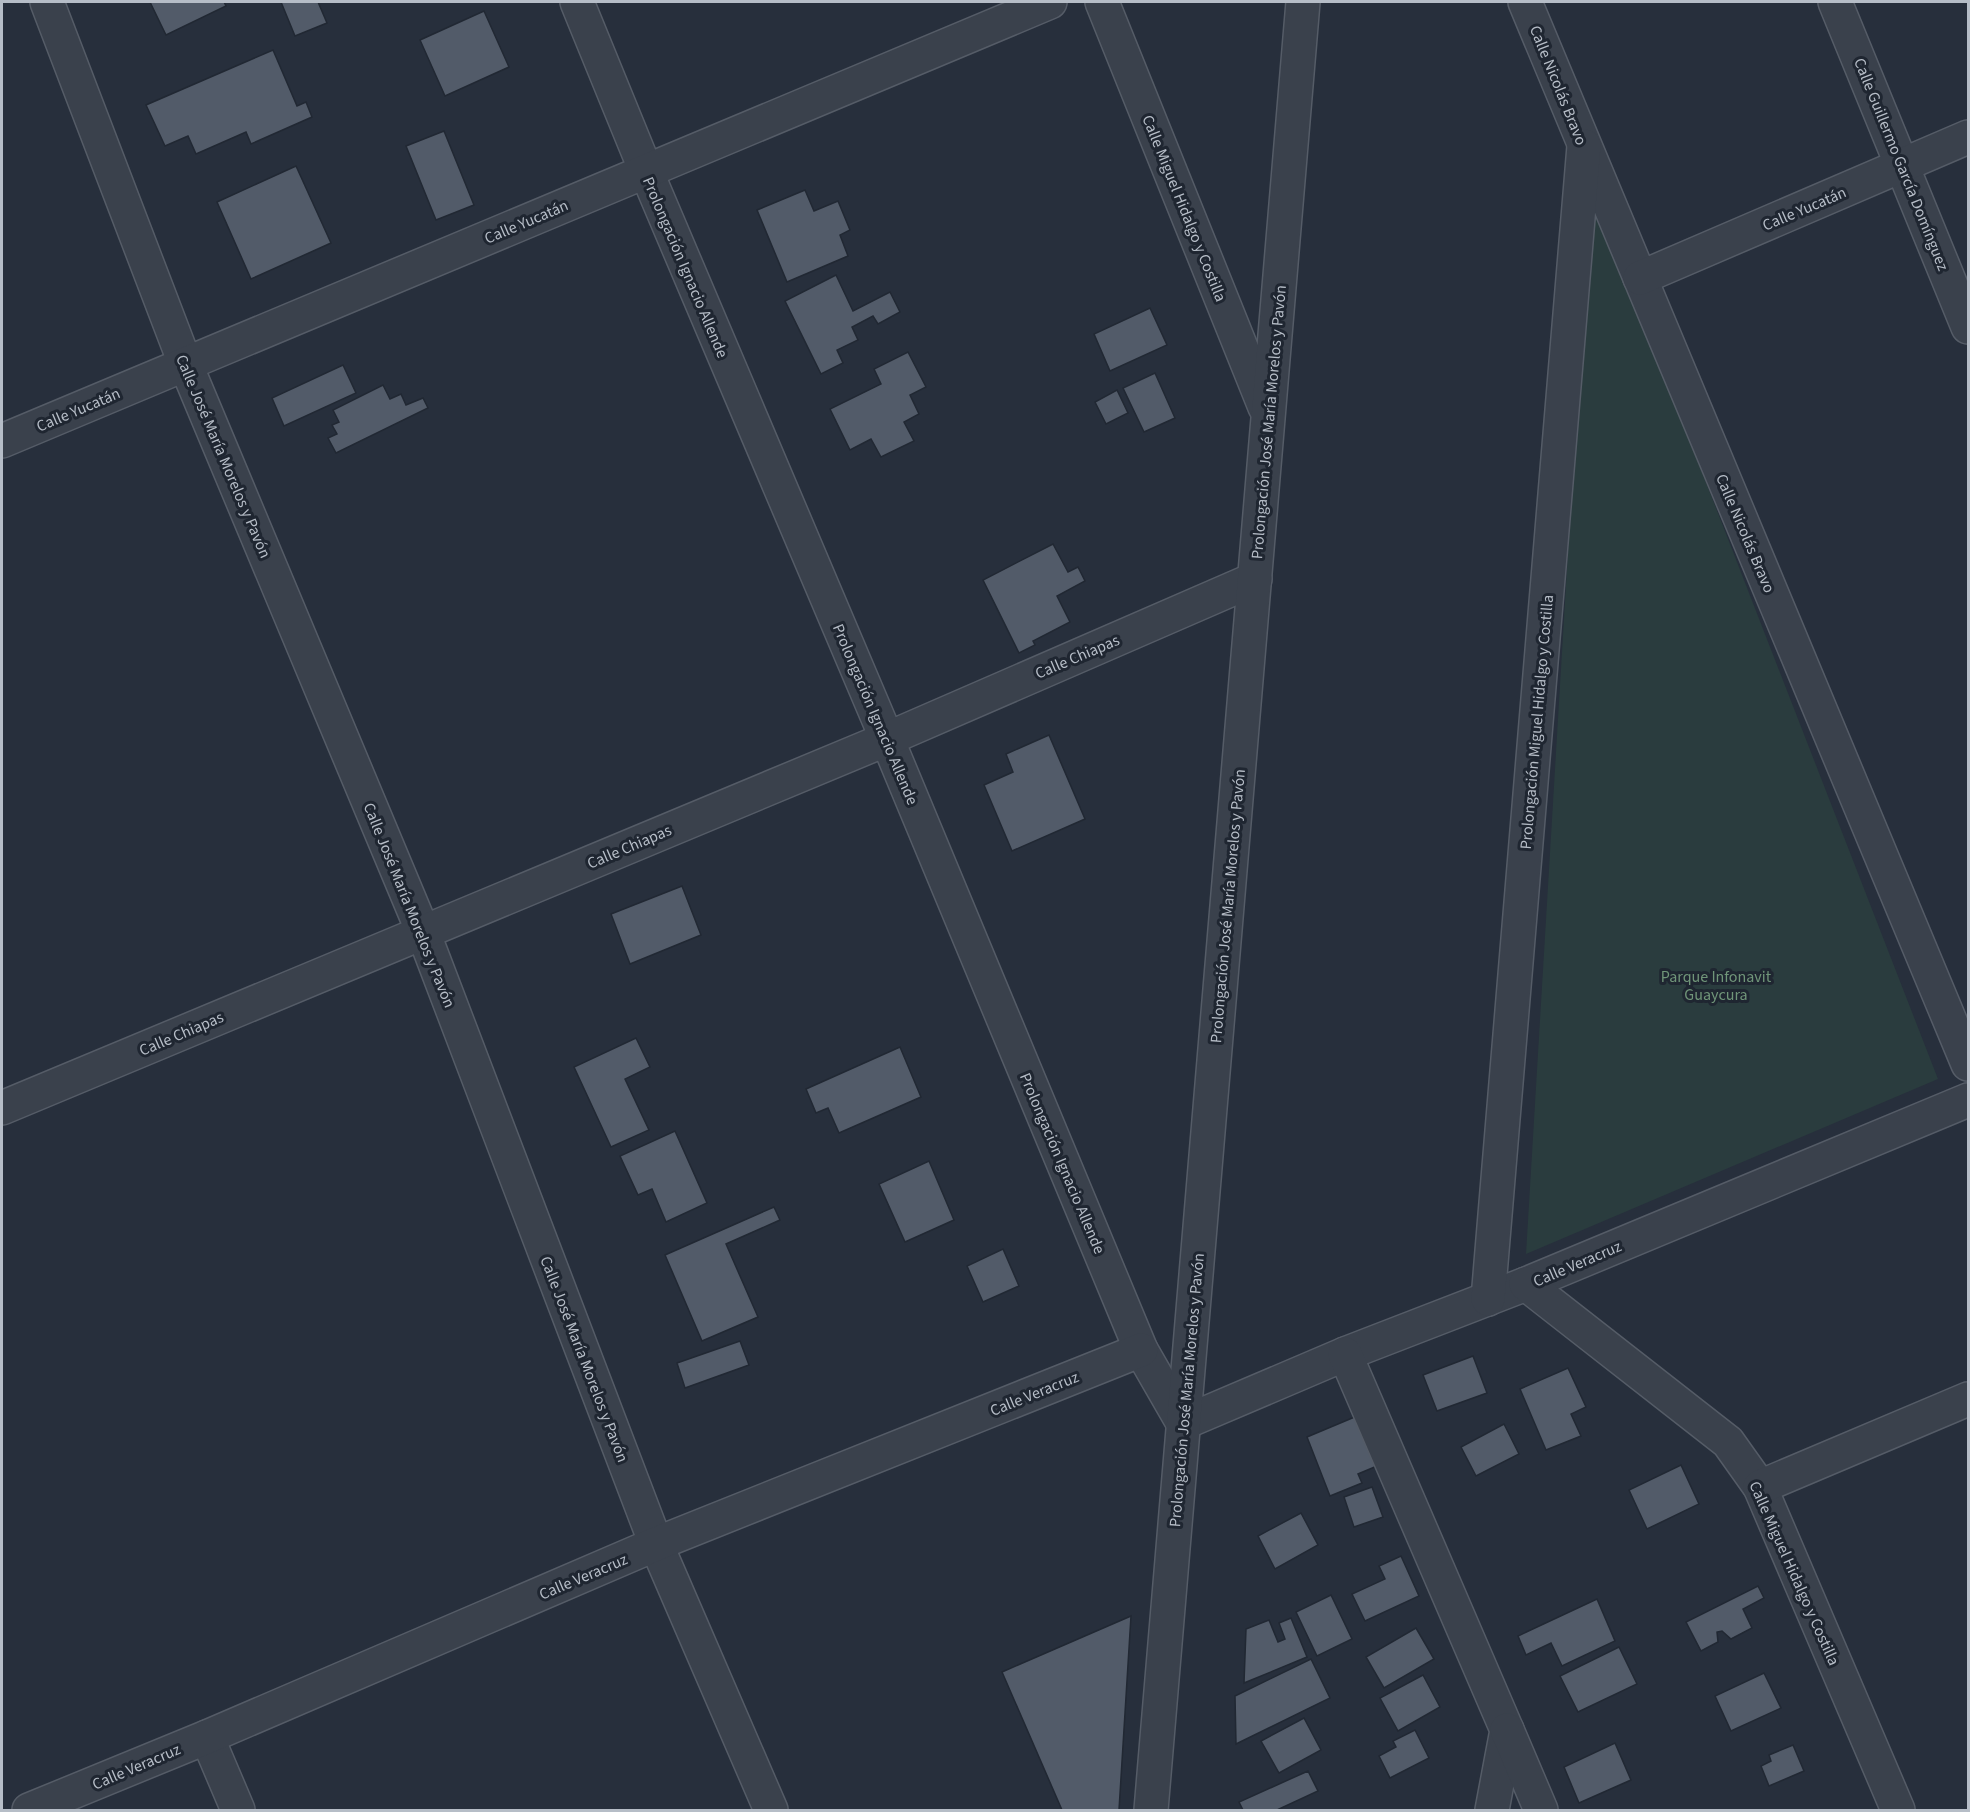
<svg xmlns="http://www.w3.org/2000/svg" width="1970" height="1812" viewBox="0 0 1970 1812" font-family="'Source Sans 3',sans-serif">
	<style>
		.green { fill: #2a3c3e }
		.building { fill: #525b69; stroke: #212833; stroke-width: 1.5 }
		.lines { fill: none; stroke-linecap: round; stroke-linejoin: round }
		.street-casing { stroke: #555c67; stroke-width: 36 }
		.street { stroke: #3a414c; stroke-width: 33 }
		.labels { text-anchor: middle; stroke-width: 6; stroke-linejoin: round; paint-order: stroke }
		.street-label { font-size: 16px; fill: #b6bdc7; stroke: #1f2631 }
		.park-label { font-size: 16px; fill: #709579; stroke: #1f2631 }
	</style>
	<rect width="100%" height="100%" fill="#272f3c"/>
	<path class="green" d="M1590,184L1938,1079L1526,1254Z"/>
	<g class="building">
		<path d="M150,2H224L226,6L166,35Z"/>
		<path d="M281,2H318L327,23L295,36Z"/>
		<path d="M484,11L509,67L445,96L420,40Z"/>
		<path d="M273,50L297,106L306,102L312,117L251,144L246,132L196,154L188,136L165,146L146,105Z"/>
		<path d="M444,131L474,205L436,220L406,146Z"/>
		<path d="M296,166L331,243L251,279L217,202Z"/>
		<path d="M805,190L814,211L838,201L850,230L840,235L848,256L787,282L757,210Z"/>
		<path d="M836,275L853,311L890,292L900,312L878,324L873,316L852,327L858,340L837,350L843,363L821,374L785,301Z"/>
		<path d="M1150,308L1167,345L1110,371L1094,334Z"/>
		<path d="M908,352L926,387L910,395L919,414L904,422L914,441L881,457L871,439L850,450L830,409L881,384L874,369Z"/>
		<path d="M343,365L356,393L284,426L272,398Z"/>
		<path d="M1155,373L1175,418L1144,432L1123,388Z"/>
		<path d="M383,385L390,399L401,394L406,405L423,398L428,408L336,453L328,438L337,434L332,425L339,422L333,410Z"/>
		<path d="M1117,390L1128,413L1106,424L1095,402Z"/>
		<path d="M1053,544L1068,572L1078,567L1085,581L1057,596L1070,622L1033,641L1035,645L1019,653L983,580Z"/>
		<path d="M1049,735L1085,819L1012,851L984,785L1013,772L1006,754Z"/>
		<path d="M682,886L701,935L630,964L611,914Z"/>
		<path d="M636,1038L650,1067L625,1079L649,1130L611,1147L574,1067Z"/>
		<path d="M900,1047L921,1097L839,1133L828,1108L816,1113L806,1089Z"/>
		<path d="M675,1131L707,1203L666,1222L652,1189L638,1195L620,1156Z"/>
		<path d="M929,1161L954,1220L905,1242L879,1184Z"/>
		<path d="M774,1207L780,1220L726,1244L758,1317L702,1341L665,1255Z"/>
		<path d="M1003,1249L1019,1286L983,1302L967,1266Z"/>
		<path d="M740,1341L749,1365L685,1388L677,1363Z"/>
		<path d="M1473,1356L1487,1393L1437,1411L1423,1375Z"/>
		<path d="M1568,1368L1586,1407L1571,1414L1581,1436L1546,1450L1520,1389Z"/>
		<path d="M1357,1416L1377,1466L1358,1474L1362,1483L1330,1496L1307,1437Z"/>
		<path d="M1504,1424L1519,1454L1476,1476L1461,1447Z"/>
		<path d="M1681,1465L1699,1504L1647,1529L1629,1490Z"/>
		<path d="M1372,1487L1383,1517L1354,1527L1344,1497Z"/>
		<path d="M1301,1513L1318,1545L1275,1569L1258,1536Z"/>
		<path d="M1401,1556L1419,1596L1365,1621L1352,1594L1385,1579L1379,1566Z"/>
		<path d="M1758,1586L1764,1598L1743,1609L1752,1628L1731,1639L1722,1631L1717,1632L1718,1642L1701,1651L1686,1622Z"/>
		<path d="M1331,1595L1352,1639L1317,1656L1296,1612Z"/>
		<path d="M1597,1599L1615,1641L1562,1666L1551,1643L1526,1655L1518,1636Z"/>
		<path d="M1131,1616L1119,1810H1062L1002,1672Z"/>
		<path d="M1291,1618L1307,1657L1244,1683L1246,1629L1269,1620L1278,1642L1285,1639L1279,1623Z"/>
		<path d="M1416,1628L1434,1659L1384,1688L1366,1657Z"/>
		<path d="M1619,1647L1637,1684L1578,1712L1560,1676Z"/>
		<path d="M1311,1659L1330,1698L1236,1744L1235,1696Z"/>
		<path d="M1764,1673L1781,1708L1731,1731L1715,1696Z"/>
		<path d="M1423,1675L1440,1707L1398,1731L1380,1698Z"/>
		<path d="M1304,1718L1321,1750L1279,1773L1261,1741Z"/>
		<path d="M1415,1730L1429,1758L1390,1778L1379,1756L1396,1747L1393,1741Z"/>
		<path d="M1615,1743L1631,1780L1579,1803L1564,1767Z"/>
		<path d="M1793,1745L1804,1771L1769,1786L1761,1766L1771,1761L1769,1755Z"/>
		<path d="M1308,1771L1318,1791L1277,1810H1243L1239,1802Z"/>
	</g>
	<g class="lines">
		<g class="street-casing">
			<g id="street">
				<path d="M47,2L185,363L423,932L656,1544L771,1810"/>
				<path d="M577,2L646,171L887,739L1141,1350L1183,1423L1345,1354L1526,1284L1968,1100"/>
				<path d="M1102,2L1265,407"/>
				<path d="M1525,2L1968,1064"/>
				<path d="M1835,2L1968,327"/>
				<path d="M1640,278L1968,137"/>
				<path d="M2,441L1050,2"/>
				<path d="M2,1108L887,739L1255,579"/>
				<path d="M1526,1284L1728,1442L1760,1487L1898,1810"/>
				<path d="M1488,1299L1584,146"/>
				<path d="M1345,1354L1507,1730L1492,1810"/>
				<path d="M1760,1487L1968,1399"/>
				<path d="M1507,1730L1541,1810"/>
				<path d="M207,1737L238,1810"/>
				<path d="M29,1810L207,1737L656,1544L1141,1350"/>
				<path d="M1151,1810L1303,2"/>
			</g>
		</g>
		<use href="#street" class="street"/>
	</g>
	<g class="labels">
		<g class="street-label">
			<text transform="translate(1559 85) rotate(68)" y="6">Calle Nicolás Bravo</text>
			<text transform="translate(1902 164) rotate(68)" y="6">Calle Guillermo García Domínguez</text>
			<text transform="translate(1185 208) rotate(68)" y="6">Calle Miguel Hidalgo y Costilla</text>
			<text transform="translate(1804 208) rotate(-23)" y="6">Calle Yucatán</text>
			<text transform="translate(526 221) rotate(-23)" y="6">Calle Yucatán</text>
			<text transform="translate(686 267) rotate(67)" y="6">Prolongación Ignacio Allende</text>
			<text transform="translate(78 409) rotate(-23)" y="6">Calle Yucatán</text>
			<text transform="translate(1268 422) rotate(-85)" y="6">Prolongación José María Morelos y Pavón</text>
			<text transform="translate(224 456) rotate(67)" y="6">Calle José María Morelos y Pavón</text>
			<text transform="translate(1746 533) rotate(67)" y="6">Calle Nicolás Bravo</text>
			<text transform="translate(1077 656) rotate(-23)" y="6">Calle Chiapas</text>
			<text transform="translate(876 714) rotate(67)" y="6">Prolongación Ignacio Allende</text>
			<text transform="translate(1536 722) rotate(-85)" y="6">Prolongación Miguel Hidalgo y Costilla</text>
			<text transform="translate(629 846) rotate(-23)" y="6">Calle Chiapas</text>
			<text transform="translate(410 905) rotate(68)" y="6">Calle José María Morelos y Pavón</text>
			<text transform="translate(1227 906) rotate(-85)" y="6">Prolongación José María Morelos y Pavón</text>
			<text transform="translate(181 1033) rotate(-23)" y="6">Calle Chiapas</text>
			<text transform="translate(1063 1163) rotate(67)" y="6">Prolongación Ignacio Allende</text>
			<text transform="translate(1577 1263) rotate(-23)" y="6">Calle Veracruz</text>
			<text transform="translate(585 1359) rotate(69)" y="6">Calle José María Morelos y Pavón</text>
			<text transform="translate(1186 1390) rotate(-85)" y="6">Prolongación José María Morelos y Pavón</text>
			<text transform="translate(1034 1393) rotate(-22)" y="6">Calle Veracruz</text>
			<text transform="translate(1795 1573) rotate(66)" y="6">Calle Miguel Hidalgo y Costilla</text>
			<text transform="translate(583 1576) rotate(-23)" y="6">Calle Veracruz</text>
			<text transform="translate(136 1766) rotate(-23)" y="6">Calle Veracruz</text>
		</g>
		<g class="park-label">
			<text x="1716" y="982">Parque Infonavit<tspan x="1716" dy="18">Guaycura</tspan></text>
		</g>
	</g>
	<rect width="1970" height="1812" fill="none" stroke="#b6bdc7" stroke-width="6"/>
</svg>
